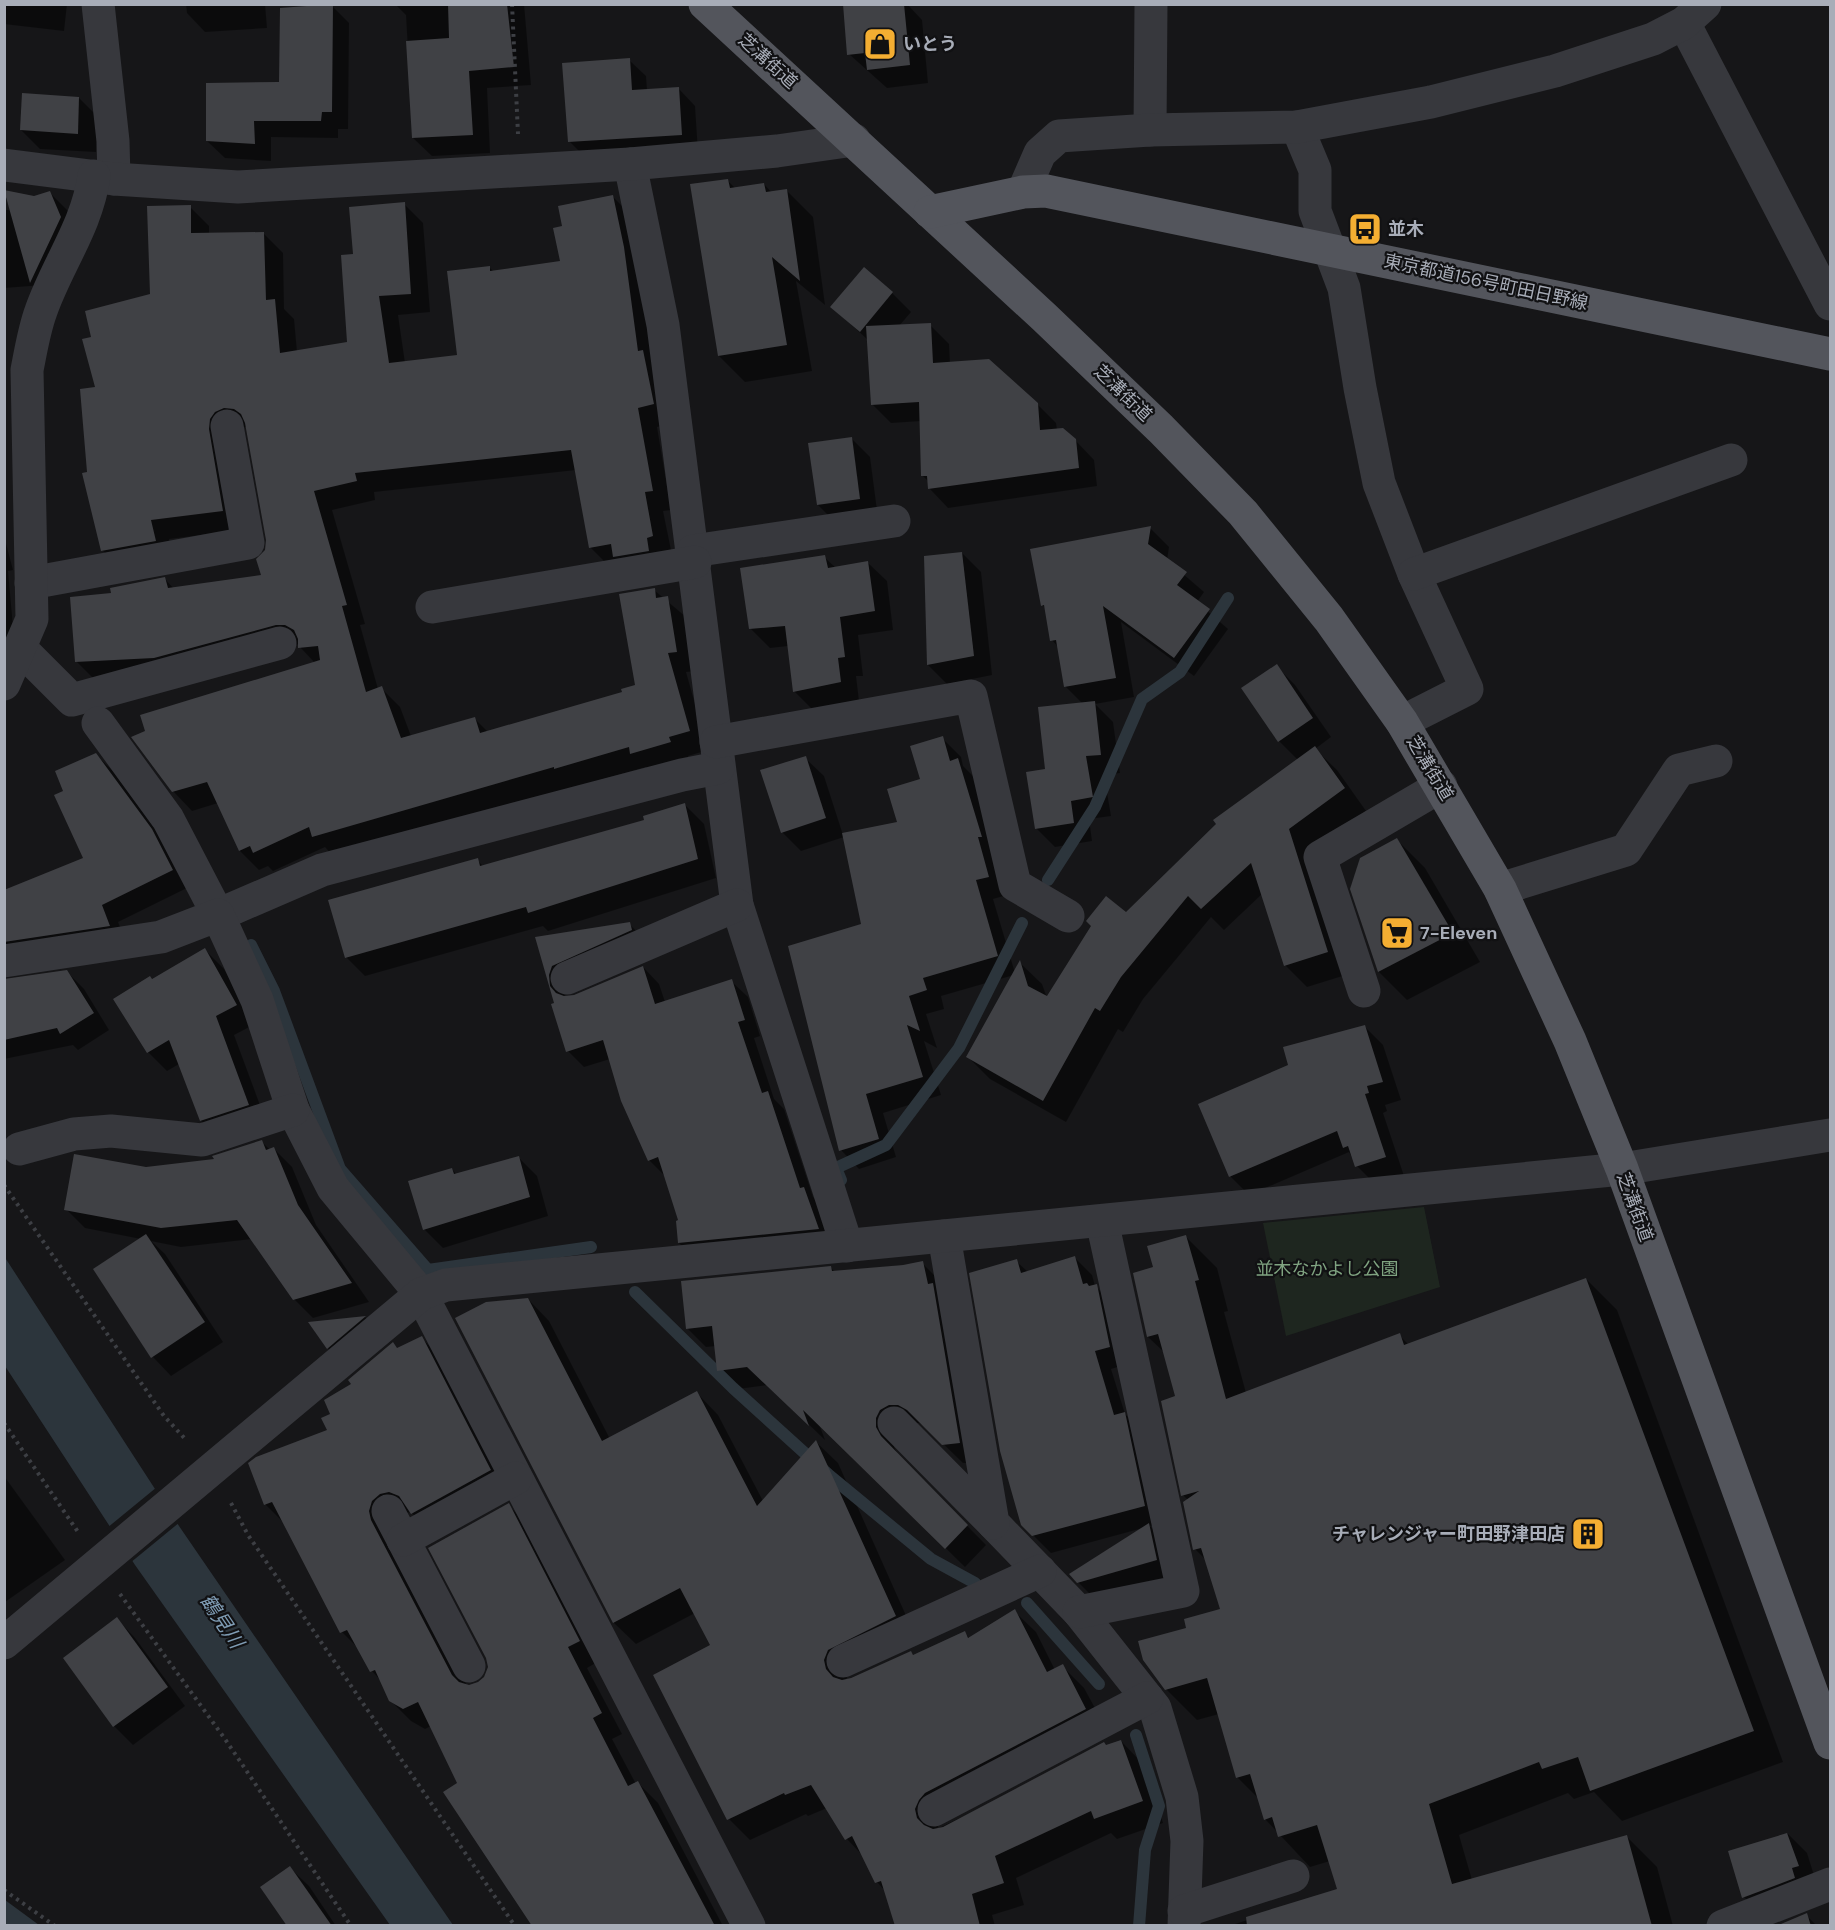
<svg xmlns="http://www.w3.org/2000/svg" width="1835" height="1930" viewBox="0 0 1835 1930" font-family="'DM Sans','Noto Sans JP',sans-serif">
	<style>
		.green { fill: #1e261f }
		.water { fill: #2c353c }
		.pier { fill: #161618 }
		.shadow { fill: #0007 }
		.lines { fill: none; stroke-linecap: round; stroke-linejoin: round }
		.stream { stroke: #2c353c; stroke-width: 12 }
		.building { fill: #404145 }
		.path { stroke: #3d3f44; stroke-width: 4; stroke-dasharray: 3 4.5; stroke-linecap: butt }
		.minor { stroke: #37383d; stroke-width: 33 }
		.major { stroke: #53555c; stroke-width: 33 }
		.labels { text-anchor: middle; stroke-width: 4.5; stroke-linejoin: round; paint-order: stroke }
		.poi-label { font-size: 18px; font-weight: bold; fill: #a8adb8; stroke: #111113; text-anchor: start }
		.street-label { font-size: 18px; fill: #a8adb8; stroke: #111113 }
		.park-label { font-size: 18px; fill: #7fa380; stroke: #111113 }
		.water-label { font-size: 20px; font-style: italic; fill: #7f9cb4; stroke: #111113 }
	</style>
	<rect width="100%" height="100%" fill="#161618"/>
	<path class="green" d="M1424,1207L1440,1287L1286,1336L1263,1223Z"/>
	<g class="water">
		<path d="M4,1256L179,1526L453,1925H390L135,1565L5,1366Z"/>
		<path d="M5,1900L39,1925H5Z"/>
	</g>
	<path class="pier" d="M157,1487L180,1522L130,1563L107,1528Z"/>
	<g class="shadow">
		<path d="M4,4H67L64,31L4,24Z"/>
		<path d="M186,4H265L267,28L205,32L187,13Z"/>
		<path d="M395,4H524L531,85L487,88L490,153L432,156L413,138L406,15Z"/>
		<path d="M861,4H907L922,20L928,83L887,88L849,54Z"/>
		<path d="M332,6L349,23L348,129H338V138L271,137V161L225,158L207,141L280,84Z"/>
		<path d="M629,60L646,76L647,90L679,89L695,106L698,152L586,158L569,141Z"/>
		<path d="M79,98L98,117L96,152L40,149L21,130Z"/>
		<path d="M728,181L735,188L764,184L772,193L786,190L813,217L825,305L796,281L812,371L745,382L719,356Z"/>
		<path d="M4,192L34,198L50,193L69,212L57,284L4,288V210H10Z"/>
		<path d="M613,197L632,216L672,423L657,427L671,510L663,511L672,555L610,567L591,548L576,470L374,492L375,500L332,510L365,624L360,625L378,689L381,688L400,707L411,736L474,718L488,732L624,693L637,686L654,590L686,617L696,671L686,672L708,750L688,756L689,761L651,772L646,767L333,856L325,847L273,871L268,866L259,870L240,851L218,803L192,811L173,791L315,663L300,647V644L96,681L77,662L113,594L165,579L174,589L263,576L268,540L248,426L234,431L242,530L169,539L174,560L122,569L102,550L89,473L97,389L93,338L151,296L190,207L209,226V234H264L283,253L284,309L294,319L297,352L349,344L354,255L404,204L423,223L430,312L398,315L405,363L459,357L489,267L494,272L562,263L564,227Z"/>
		<path d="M892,293L911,312L899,326L930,325L949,344L950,364L1037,404L1056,423L1057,430L1075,440L1094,460L1097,486L948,508L930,489L929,482L923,476L921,421L891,423L872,404L868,340L832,307Z"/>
		<path d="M851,438L870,457L878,518L837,524L818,505Z"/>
		<path d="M1150,528L1169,547L1167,560L1204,592L1197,602L1228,629L1194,676L1121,622L1134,697L1095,704L1113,722L1120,773L1104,775L1111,816L1089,819L1092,841L1055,847L1036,828L1047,770L1083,704L1066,687L1058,647L1052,640L1046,608L1042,605Z"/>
		<path d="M4,536L13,570L8,571L15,649L4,684Z"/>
		<path d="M962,553L981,572L992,675L947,684L928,665L925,557Z"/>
		<path d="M824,557L836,568L868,563L887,581L893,630L858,635L863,676H856L859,701L813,710L794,691L788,646L770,648L751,629Z"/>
		<path d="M1276,666L1295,685L1331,737L1315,749L1337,770L1366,811L1310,851L1349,974L1307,987L1285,965L1262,894L1224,930L1211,917L1143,999L1123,1032L1118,1029L1066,1122L990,1079L968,1057L1014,975L941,996L944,1009L926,1014L937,1048L924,1041L941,1095L883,1113L896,1157L859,1169L841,1150L862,925L844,837L801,851L782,832L805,758L824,776L843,835L899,823L942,738L961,757L963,766L976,779L1007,895L993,899L1015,973L1020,963L1042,984L1047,998L1126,914L1298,760L1279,741L1244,689Z"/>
		<path d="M96,755L113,771L168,847L189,887L118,922L126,942L4,969V891L85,859L65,791Z"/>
		<path d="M685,805L704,824L716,878L548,931L543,926L365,976L346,957L477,860L483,866L646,821Z"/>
		<path d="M1397,840L1425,868L1480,962L1407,1000L1379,972Z"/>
		<path d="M629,924L646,940L564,992L565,998L575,997L643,967L659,984L665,1002L731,981L748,997L760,1036L754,1038L774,1099L784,1109L813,1197L820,1205L834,1245L695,1259L679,1243L680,1221L665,1176L649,1160L610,1059L584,1067L568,1051L537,938Z"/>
		<path d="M205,950L224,969L255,1024L234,1035L267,1124L219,1139L200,1120L179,1064L167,1071L148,1052L115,999Z"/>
		<path d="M67,972L84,989L109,1030L78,1050L73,1045L4,1059V981Z"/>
		<path d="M1364,1026L1383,1045L1401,1100L1385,1105L1387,1111L1383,1113L1404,1176L1376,1185L1357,1166L1349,1152L1249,1195L1231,1177L1200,1105L1290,1066Z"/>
		<path d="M262,1142L270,1150L274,1149L292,1167L316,1225L369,1302L313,1318L294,1299L252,1239L181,1247L151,1241L165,1254L223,1342L171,1376L153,1357L141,1239L85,1228L66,1209L146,1169L216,1161Z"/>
		<path d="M518,1157L537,1176L548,1216L443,1248L424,1229L452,1169L457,1175Z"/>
		<path d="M1186,1237L1217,1268L1228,1311L1224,1312L1246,1393L1399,1335L1409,1345L1586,1279L1617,1310L1783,1762L1622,1821L1594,1792L1574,1799L1568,1793L1459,1835L1472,1880L1626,1836L1657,1867L1673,1926H1229L1339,1890L1330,1861L1310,1867L1265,1819L1259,1799L1237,1777L1219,1714L1197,1720L1166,1689L1188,1629L1222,1610L1207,1561L1195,1549L1188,1500L1183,1495L1177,1397L1165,1353L1148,1337L1154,1268Z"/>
		<path d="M1075,1258L1092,1275L1095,1286L1113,1303L1127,1364L1111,1369L1125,1414L1141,1431L1162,1523L1150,1526L1167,1544L1175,1579L1097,1601L1071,1575L1143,1528L1051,1553L1022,1524L1016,1261L1028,1272Z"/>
		<path d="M922,1263L941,1282L978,1462L963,1463L927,1428L919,1423H908L894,1437V1447L899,1457L986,1545L965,1567L819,1424L825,1440L768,1385L738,1389L719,1370L716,1346L706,1347L687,1328L830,1267L835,1272Z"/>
		<path d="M528,1299L549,1321L610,1439L697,1393L718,1415L763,1501L816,1442L838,1463L916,1638L849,1671L846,1680L911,1652L914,1656L965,1633L970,1639L1014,1611L1036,1632L1055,1670L1062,1666L1084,1688L1107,1730L940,1821L937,1829L1121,1741L1142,1763L1163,1823L1117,1839L1111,1833L1016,1878L1024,1905L992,1915L995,1926H896L886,1892L877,1882L863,1856L847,1839L827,1808L808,1816L806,1814L750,1840L729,1819L712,1646L695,1613L636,1644L614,1623L457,1319Z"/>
		<path d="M365,1317L384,1335L346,1366L328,1348L311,1323Z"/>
		<path d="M421,1338L442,1358L511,1491L432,1534L411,1512L400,1514L391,1541L467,1686L479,1684L486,1677L489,1667L508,1505L529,1526L599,1661L587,1668L622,1734L612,1739L636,1784L638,1783L658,1803L723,1926H663L458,1783L431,1726L425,1729L411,1721L390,1700L382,1682L372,1671L361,1651L342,1632L285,1524L266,1505L250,1464L329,1431L332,1415L353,1385L398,1349Z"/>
		<path d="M4,1476L65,1560L5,1602H4Z"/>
		<path d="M117,1619L135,1638L185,1706L133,1745L114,1726Z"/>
		<path d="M1788,1834L1807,1853L1817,1885L1763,1916L1744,1897L1730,1852Z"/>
		<path d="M290,1868L309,1886L336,1926H289Z"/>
		<path d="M1806,1915L1817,1926H1780Z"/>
	</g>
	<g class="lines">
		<g class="stream">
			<path d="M1048,880L1095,807L1142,699L1180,672L1228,598"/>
			<path d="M251,945L274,991L340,1169L428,1270L591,1247"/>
			<path d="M841,1180L836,1168L886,1145L959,1048L1022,923"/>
			<path d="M635,1292L733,1388L830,1476L931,1559L975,1583"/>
			<path d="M1027,1603L1099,1684"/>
			<path d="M1136,1735L1159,1806L1145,1850L1139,1926"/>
		</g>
	</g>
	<g class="building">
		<path d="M333,4L332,112H322L321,121H254L255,144L206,141V83L279,82L280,8Z"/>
		<path d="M448,4H507L514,67L469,71L473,135L412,138L406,41L449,38Z"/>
		<path d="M843,4H904L910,65L867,70L865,53L847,55Z"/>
		<path d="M630,58L632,90L679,87L682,135L568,142L562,63Z"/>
		<path d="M22,93L79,97L78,134L20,130Z"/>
		<path d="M728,179L730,188L764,183L766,192L787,189L800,281L772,257L787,345L718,356L690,184Z"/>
		<path d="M4,190L34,196L50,191L61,217L30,283Z"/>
		<path d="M613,195L624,247L638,351L643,350L654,404L638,408L653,491L645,492L653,536L647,538L649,551L613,557L611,544L589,548L571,450L355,473L357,481L314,491L347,605L342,606L366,692L382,686L401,738L475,717L480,733L622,692L621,689L635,685L619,594L655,588L656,598L668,596L677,652L668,653L690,731L669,737L671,742L630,754L629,747L554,769V767L312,837L309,827L253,853L250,846L239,851L207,782L172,792L131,737L145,731L140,715L320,660L318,646L298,648V639L294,630L285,625H276L154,658L75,662L70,597L111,593L110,588L165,577L168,588L261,575L256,559L265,550L266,540L245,423L241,414L234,409L224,408L215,412L210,419L209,429L223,511L151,520L156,541L101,551L82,473L87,472L80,389L95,387L82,339L91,337L85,311L150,294L147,206L191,205V233L264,232L266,300L275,299L280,353L347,342L341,255L353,254L349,207L405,202L411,294L379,296L389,363L457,355L447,271L490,266V271L560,261L553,228L562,226L558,206Z"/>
		<path d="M864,267L893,292L860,332L830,307Z"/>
		<path d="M931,323L933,363L989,359L1038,403L1040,430L1063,428L1076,439L1079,468L928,489L927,476H921L919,402L871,405L866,326Z"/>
		<path d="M852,437L860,499L817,505L808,443Z"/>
		<path d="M1151,526L1148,544L1187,572L1177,585L1210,609L1174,658L1103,606L1116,678L1064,687L1056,640L1050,641L1044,605L1041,606L1030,549Z"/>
		<path d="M962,552L974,656L927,665L924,556Z"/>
		<path d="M825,555L828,568L868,561L875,611L840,617L845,657L838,658L841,682L793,692L785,626L749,629L740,568Z"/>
		<path d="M1277,664L1313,718L1278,742L1241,688Z"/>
		<path d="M1095,701L1101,755L1086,756L1093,797L1071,801L1074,823L1035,829L1026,772L1045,769L1038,707Z"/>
		<path d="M943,736L950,761L958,758L982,837H978L989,877L976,880L998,956L923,978L927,990L909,996L920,1031L907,1025L923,1077L866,1094L879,1139L839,1151L788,946L861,924L842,833L897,822L887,789L920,779L910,746Z"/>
		<path d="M1315,746L1345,788L1289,829L1328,952L1284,966L1251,863L1201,909L1188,896L1121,977L1100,1011L1095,1008L1043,1101L966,1057L1020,960L1028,986L1047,996L1091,926L1086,921L1106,896L1126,912L1216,824L1213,820Z"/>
		<path d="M96,753L152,829L173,870L102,905L110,926L4,942V890L83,858L54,795L63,791L55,771Z"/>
		<path d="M806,756L826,818L781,833L760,770Z"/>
		<path d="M685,803L698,859L528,913L526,907L345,958L328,900L478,858L480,866L644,820L643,816Z"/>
		<path d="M1397,838L1453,933L1378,972L1350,889L1360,858Z"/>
		<path d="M630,922L632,930L552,966L549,975L550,986L556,993L564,996L574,995L643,966L655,1004L732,979L745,1020L738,1022L762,1093L768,1091L800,1188L804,1187L819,1229L678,1243L676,1221L678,1220L658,1157L648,1161L621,1101L603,1040L566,1052L551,1004L554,1003L535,937Z"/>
		<path d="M205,948L237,1005L216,1016L249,1105L200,1121L169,1040L147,1053L113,999L150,976L152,979Z"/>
		<path d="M67,970L94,1013L60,1034L57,1028L4,1040V979Z"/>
		<path d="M1365,1025L1383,1082L1367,1086L1369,1093L1365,1094L1386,1157L1355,1167L1348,1146L1343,1148L1337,1131L1229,1177L1198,1104L1288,1065L1283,1047Z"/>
		<path d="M262,1140L266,1150L274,1147L298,1205L352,1283L293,1300L237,1220L161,1228L64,1210L74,1154L146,1167L214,1159L212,1156Z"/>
		<path d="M519,1156L530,1197L423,1230L408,1181L452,1168L454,1174Z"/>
		<path d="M146,1234L205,1322L151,1358L93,1269Z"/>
		<path d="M1186,1235L1199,1280L1195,1281L1226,1399L1400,1333L1404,1345L1586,1278L1754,1731L1590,1791L1578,1757L1542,1769L1539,1762L1429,1804L1452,1884L1627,1835L1652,1926H1247L1246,1917L1337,1889L1317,1825L1278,1837L1272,1817L1264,1820L1250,1774L1236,1778L1207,1678L1165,1690L1143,1660L1138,1641L1186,1628L1184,1619L1220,1609L1201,1548L1193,1550L1183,1502L1199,1491L1181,1496L1161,1401L1175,1396L1158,1334L1147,1337L1133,1273L1153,1267L1147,1246Z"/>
		<path d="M1075,1256L1083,1284L1087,1283L1089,1286L1097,1284L1110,1347L1095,1351L1114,1415L1125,1412L1145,1506L1032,1536L1021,1525L1000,1451L969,1273L1017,1259L1021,1273Z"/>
		<path d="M923,1261L928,1284L933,1283L960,1443L942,1445L907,1410L898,1405H889L880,1410L876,1418V1427L881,1436L968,1525L945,1549L803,1410L809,1426L747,1367L717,1371L712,1326L686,1329L681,1281L831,1266L832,1271L903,1265Z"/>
		<path d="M528,1298L602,1441L697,1391L757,1506L816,1440L896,1616L828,1650L824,1660L826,1669L833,1677L842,1680L851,1678L911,1651L913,1655L965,1631L968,1638L1015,1609L1047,1672L1063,1664L1086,1709L925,1793L919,1800L915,1809L917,1818L924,1825L933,1829L943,1827L1104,1742L1106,1745L1121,1740L1143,1801L1094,1819L1091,1811L995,1856L1004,1883L972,1894L980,1926H895L881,1881L875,1883L852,1836L845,1840L811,1785L785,1795L784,1793L727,1820L653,1675L710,1645L680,1588L613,1623L455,1318L486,1302Z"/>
		<path d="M366,1316L327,1349L308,1322Z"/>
		<path d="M422,1336L491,1470L411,1514L399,1496L389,1492L380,1494L372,1501L369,1511L371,1520L452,1675L459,1682L469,1685L478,1682L484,1677L488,1667L486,1658L428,1548L509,1503L580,1641L568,1647L602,1713L593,1718L628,1786L638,1781L715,1926H532L443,1792L457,1783L418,1702L403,1709L389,1701L375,1670L370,1672L347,1630L340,1633L272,1502L264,1505L248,1463L256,1457L327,1430L321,1418L330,1414L324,1400L351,1384L348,1380L393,1342L397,1348Z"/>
		<path d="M1149,1523L1157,1560L1077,1583L1069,1574Z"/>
		<path d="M117,1617L168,1687L113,1727L63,1658Z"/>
		<path d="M1787,1833L1799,1866L1792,1868L1795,1878L1742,1898L1728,1851Z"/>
		<path d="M290,1866L332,1926H287L260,1887Z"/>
		<path d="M1807,1913L1811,1926H1776Z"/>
	</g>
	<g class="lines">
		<g class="path">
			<path d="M512,4L518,134"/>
			<path d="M4,1185L164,1416L187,1441"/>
			<path d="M4,1423L78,1532"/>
			<path d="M231,1503L248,1535L515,1926"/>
			<path d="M120,1594L225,1739L351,1926"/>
			<path d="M4,1890L55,1926"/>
		</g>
		<g class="minor">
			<path d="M98,4L113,141L114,179"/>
			<path d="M1684,23L1830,304"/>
			<path d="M1297,127L1315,170V211L1344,288L1360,388L1379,483L1414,574L1467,689L1402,722"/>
			<path d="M1150,130L1151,4"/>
			<path d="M630,164L663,325L737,905L847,1246"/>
			<path d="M4,165L114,179L238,187L630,164L777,151L854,140"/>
			<path d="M1023,192L1040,153L1059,136L1150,130L1297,127L1431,102L1555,71L1653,39L1684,23L1705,4"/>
			<path d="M693,551L894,521"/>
			<path d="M1414,574L1731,460"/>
			<path d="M31,583L248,543L227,426"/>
			<path d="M432,607L695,562"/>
			<path d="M20,648L72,700L280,643"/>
			<path d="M4,684L32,619L27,370C31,350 34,330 41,311C57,265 87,226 94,176"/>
			<path d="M98,723L168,819L218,915L322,870L682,775L718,768"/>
			<path d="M716,742L971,696L1015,885L1068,916"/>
			<path d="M1500,889L1626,850L1679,770L1716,761"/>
			<path d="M4,961L161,937L218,915L257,1000L293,1110L333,1188L421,1294L749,1926"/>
			<path d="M567,978L737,905"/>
			<path d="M1364,991L1320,857L1441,786"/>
			<path d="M19,1149L74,1134L111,1131L202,1140L293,1110"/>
			<path d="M944,1236L993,1523L1079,1612L1155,1708L1182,1797L1187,1841L1184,1926"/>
			<path d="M894,1423L993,1523"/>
			<path d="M388,1511L469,1666"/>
			<path d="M403,1540L516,1478"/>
			<path d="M1079,1612L1183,1591L1102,1221"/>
			<path d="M4,1643L421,1294L446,1285L1622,1169L1830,1135"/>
			<path d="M843,1661L1040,1571"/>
			<path d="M934,1810L1147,1698"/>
			<path d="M1184,1911L1293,1876"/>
			<path d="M1723,1926L1830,1884"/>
		</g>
		<g class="major">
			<path d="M705,4L1044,317L1161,429L1243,513L1329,619L1402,722L1500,889L1570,1041L1622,1169L1830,1743"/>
			<path d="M930,212L1023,192L1046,191L1830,354"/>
		</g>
	</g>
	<defs>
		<g id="shop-square" transform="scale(1.725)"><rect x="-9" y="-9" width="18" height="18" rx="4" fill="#f4ae32" stroke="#111113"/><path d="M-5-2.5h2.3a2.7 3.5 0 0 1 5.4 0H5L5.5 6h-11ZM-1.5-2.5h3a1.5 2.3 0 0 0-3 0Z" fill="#111"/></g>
		<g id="bus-square" transform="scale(1.725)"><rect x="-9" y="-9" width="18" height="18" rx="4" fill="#f4ae32" stroke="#111113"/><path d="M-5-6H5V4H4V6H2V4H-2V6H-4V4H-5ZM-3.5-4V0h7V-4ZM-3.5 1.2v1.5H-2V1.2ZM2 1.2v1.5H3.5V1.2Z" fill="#111"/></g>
		<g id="supermarket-square" transform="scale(1.725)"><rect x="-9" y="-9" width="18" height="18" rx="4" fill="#f4ae32" stroke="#111113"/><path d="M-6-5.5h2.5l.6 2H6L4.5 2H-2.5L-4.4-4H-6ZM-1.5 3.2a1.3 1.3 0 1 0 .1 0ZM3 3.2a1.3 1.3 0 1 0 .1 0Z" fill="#111"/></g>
		<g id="building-square" transform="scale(1.725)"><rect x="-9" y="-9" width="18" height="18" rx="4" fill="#f4ae32" stroke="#111113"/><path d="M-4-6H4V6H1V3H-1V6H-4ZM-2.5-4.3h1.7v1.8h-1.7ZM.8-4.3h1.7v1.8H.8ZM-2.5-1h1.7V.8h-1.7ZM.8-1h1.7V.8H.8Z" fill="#111"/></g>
	</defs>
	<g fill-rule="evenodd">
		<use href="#shop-square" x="880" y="44"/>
		<use href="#bus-square" x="1365" y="229"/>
		<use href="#supermarket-square" x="1397" y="933"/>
		<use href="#building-square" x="1588" y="1534"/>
	</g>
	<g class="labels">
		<g class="poi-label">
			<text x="903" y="50">いとう</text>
			<text x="1388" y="235">並木</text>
			<text x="1420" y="939">7-Eleven</text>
			<text x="1565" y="1540" text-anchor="end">チャレンジャー町田野津田店</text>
		</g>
		<g class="street-label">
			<text transform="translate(768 61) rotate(42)" y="6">芝溝街道</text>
			<text transform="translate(1486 282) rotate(12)" y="6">東京都道156号町田日野線</text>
			<text transform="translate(1123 393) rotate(44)" y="6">芝溝街道</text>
			<text transform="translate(1430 768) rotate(59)" y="6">芝溝街道</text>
			<text transform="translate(1635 1207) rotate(70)" y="6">芝溝街道</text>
		</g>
		<g class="park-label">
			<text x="1327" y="1275">並木なかよし公園</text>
		</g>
		<g class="water-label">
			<text transform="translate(222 1621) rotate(56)" y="7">鶴見川</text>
		</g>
	</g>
	<rect width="1835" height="1930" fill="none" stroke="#a8adb8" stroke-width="12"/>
</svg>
